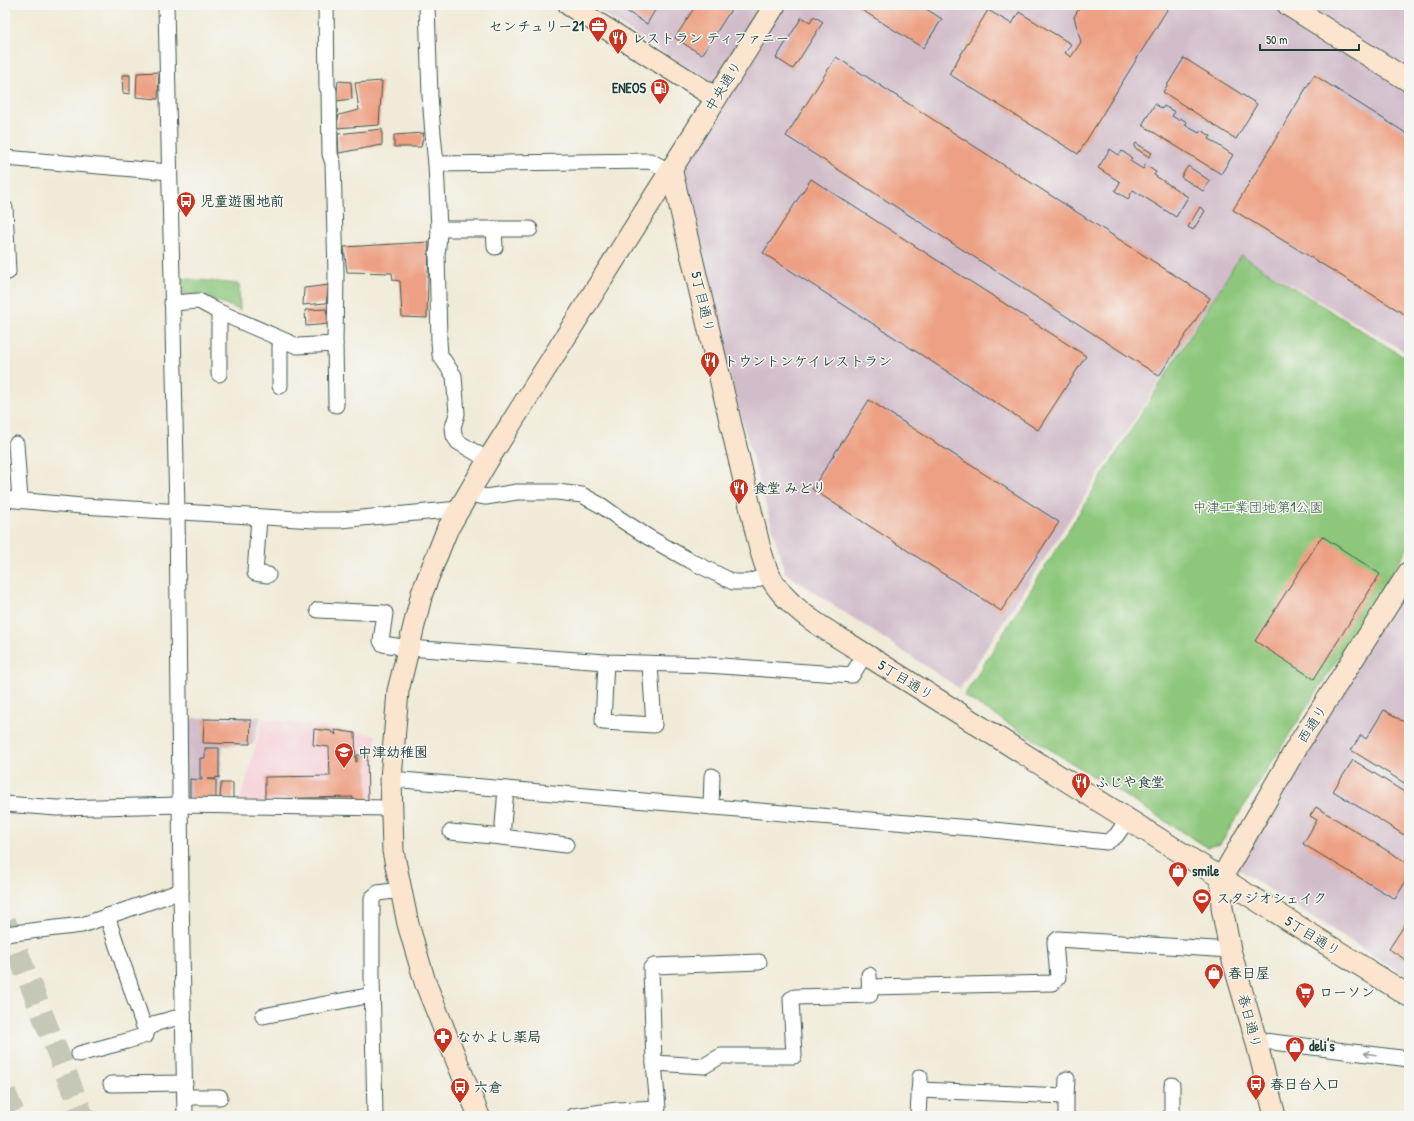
<svg xmlns="http://www.w3.org/2000/svg" width="1414" height="1121" viewBox="0 0 1414 1121" font-family="'Patrick Hand','Klee One',sans-serif">
	<style>
		.built { fill: #f6cfd8 }
		.industrial { fill: #d1bdca }
		.green { fill: #8dc77c; stroke: #568258 }
		.building { fill: #eda083 }
		.lines { fill: none; stroke-linecap: round; stroke-linejoin: round }
		.highway-tunnel { stroke: #c6c8b7; stroke-width: 22; stroke-dasharray: 22 11; stroke-linecap: butt }
		.street-casing { stroke: #3e574d; stroke-width: 17 }
		.secondary-casing { stroke: #3e574d; stroke-width: 23 }
		.street { stroke: #fff; stroke-width: 15 }
		.secondary { stroke: #fbe5cf; stroke-width: 21 }
		.oneway { stroke: #8f9e9a }
		.labels { text-anchor: middle; stroke-width: 3; stroke-linejoin: round; paint-order: stroke }
		.poi-label { font-size: 14px; font-weight: bold; fill: #1f3d34; stroke: #f6f6f2; text-anchor: start }
		.street-label { font-size: 14px; fill: #1f3d34; stroke: #f6f6f2 }
		.park-label { font-size: 14px; fill: #3a6046; stroke: #f6f6f2 }
	</style>
	<rect width="100%" height="100%" fill="#f6f6f2"/>
	<filter id="ink" filterUnits="userSpaceOnUse"><feTurbulence type="fractalNoise" baseFrequency=".025" numOctaves="2"/><feDisplacementMap in="SourceGraphic" scale="8" xChannelSelector="R" yChannelSelector="G"/><feConvolveMatrix kernelMatrix="1 2 1 2 8 2 1 2 1" color-interpolation-filters="sRGB"/></filter>
	<filter id="wash" filterUnits="userSpaceOnUse"><feTurbulence type="fractalNoise" baseFrequency=".012" numOctaves="4" result="noise"/><feDisplacementMap in="SourceGraphic" scale="16" xChannelSelector="R" yChannelSelector="G"/><feGaussianBlur stdDeviation="0.9" result="paint"/><feColorMatrix in="noise" values="0 0 0 0 0 0 0 0 0 0 0 0 0 0 0 0 0 1.4 0 .05"/><feComposite in="paint" operator="in"/></filter>
	<g filter="url(#wash)">
		<rect width="100%" height="100%" fill="#f0ebd8"/>
		<path class="built" d="M263,718L376,735L374,803L240,802Z"/>
		<g class="industrial">
			<path d="M590,5H1409V354L1241,255L960,689L785,573L671,168L721,90Z"/>
			<path d="M1409,576V978L1229,864Z"/>
			<path d="M261,717L253,745L223,746L218,802L185,798V718Z"/>
		</g>
		<g class="green">
			<path d="M1241,255L1409,360V546L1220,844L1207,847L964,696Z"/>
			<path d="M177,278L239,284L240,310L200,294H178Z"/>
		</g>
		<g id="blocks">
			<g class="building">
				<path d="M617,5H658L647,24Z"/>
				<path d="M696,5H734L702,55L675,38Z"/>
				<path d="M854,5H920L942,19L923,48Z"/>
				<path d="M1081,5H1170L1078,154L949,74L988,10L1012,24L1019,12L1071,44L1065,53L1071,57L1081,42L1074,17Z"/>
				<path d="M814,16L823,22L793,69L776,58L802,17L810,22Z"/>
				<path d="M836,57L1210,298L1159,376L786,136Z"/>
				<path d="M1184,58L1257,104L1236,139L1163,92Z"/>
				<path d="M159,72L158,99L136,97L137,73Z"/>
				<path d="M122,75H130V94L123,93Z"/>
				<path d="M1314,75L1409,135V317L1233,210Z"/>
				<path d="M338,81L351,82L352,99L336,101Z"/>
				<path d="M382,81L379,125L336,128L339,115L359,110L355,83Z"/>
				<path d="M1155,104L1162,109L1164,106L1175,112L1172,116L1179,120L1180,118L1187,122L1185,125L1199,133L1201,130L1211,136L1209,139L1233,155L1221,174L1142,125Z"/>
				<path d="M382,129V145L339,153L338,134Z"/>
				<path d="M424,133L421,147H394V135Z"/>
				<path d="M1136,143L1152,153L1149,157L1134,147Z"/>
				<path d="M1110,149L1119,155L1122,151L1132,158L1130,161L1143,169L1145,165L1156,172L1154,175L1188,197L1176,217L1133,190L1128,199L1115,191L1120,182L1098,168Z"/>
				<path d="M1188,166L1210,181L1203,191L1181,177Z"/>
				<path d="M811,179L1086,356L1038,430L763,253Z"/>
				<path d="M1200,207L1205,211L1193,230L1188,227Z"/>
				<path d="M429,242L427,318L402,317L400,281L393,280L392,273L347,272L344,247Z"/>
				<path d="M329,285L326,303L303,305L304,288Z"/>
				<path d="M326,309L329,324L306,326L305,310Z"/>
				<path d="M869,400L1059,522L1001,611L812,489Z"/>
				<path d="M1322,536L1380,574L1314,679L1255,641Z"/>
				<path d="M1384,710L1409,725V786L1351,750L1361,735L1366,739Z"/>
				<path d="M204,719L251,720L250,744L203,743Z"/>
				<path d="M314,729L331,731L336,735L335,730L355,733L356,762H357V755H367L368,801L353,800V797L265,799V777L330,776L329,747L313,745Z"/>
				<path d="M205,748H219V778L216,777V779H207L216,780V799H190V779L202,780V777H200V758H205Z"/>
				<path d="M1353,760L1409,795V838L1333,791Z"/>
				<path d="M221,783H233V799L220,798Z"/>
				<path d="M1316,807L1409,864V876L1395,899L1303,844L1317,820L1310,816Z"/>
				<path d="M1409,918V962L1389,949Z"/>
			</g>
		</g>
	</g>
	<g filter="url(#ink)">
		<use href="#blocks" fill-opacity="0" stroke="#3e574d" stroke-width="1"/>
		<g class="lines">
			<g class="highway-tunnel">
				<path d="M5,921L83,1116"/>
				<path d="M5,1092L15,1116"/>
			</g>
			<g class="street-casing">
				<g id="street">
					<path d="M166,5L177,511L181,891L185,1116"/>
					<path d="M326,5L327,87L329,91L330,154L333,163L336,273L335,344L336,405"/>
					<path d="M427,5L430,96L433,134L436,164L439,229H530"/>
					<path d="M5,158L169,172"/>
					<path d="M436,164L650,161L669,171"/>
					<path d="M5,208L8,272"/>
					<path d="M439,229L438,248L437,253L439,341L440,355L454,376L457,414L453,427L454,436L458,442L488,460"/>
					<path d="M494,229L495,247"/>
					<path d="M172,303L199,301L219,312L297,346L335,344"/>
					<path d="M219,374V312"/>
					<path d="M280,386V346L282,340"/>
					<path d="M16,444L20,500"/>
					<path d="M468,494L486,497L517,492H557L582,495L602,506L620,519L648,537L685,558L733,582H750L769,574"/>
					<path d="M5,499L82,506L314,520H340L459,509"/>
					<path d="M259,518L255,573L268,575"/>
					<path d="M318,610L385,613L381,641L383,644L408,648L606,662L707,665L852,675L865,654"/>
					<path d="M606,662L603,722L654,725L650,664"/>
					<path d="M391,779L795,814L984,829L1107,842L1116,836L1128,819"/>
					<path d="M506,789L502,837L566,845"/>
					<path d="M5,804L57,808L181,805L392,808"/>
					<path d="M711,807L712,776"/>
					<path d="M451,832L502,837"/>
					<path d="M107,916L143,1024L147,1029"/>
					<path d="M5,934L82,925L181,891"/>
					<path d="M869,987L1053,983L1058,977L1055,942L1058,939L1230,950"/>
					<path d="M263,1016L372,995"/>
					<path d="M1256,1040L1409,1059"/>
					<path d="M79,1054L127,1041L146,1035L147,1029L157,1023L183,1016"/>
					<path d="M654,1063L704,1066L721,1056H794L791,999L795,997L870,995L869,975"/>
					<path d="M111,1084L185,1083"/>
					<path d="M1172,1085V1116"/>
					<path d="M919,1090L1066,1096V1116"/>
					<path d="M1066,1096L1067,1079"/>
					<path d="M185,1097H220"/>
					<path d="M375,1116L372,976V898L378,893L401,890"/>
					<path d="M574,1116L617,1110L658,1108L654,1063L651,968L654,966L759,962"/>
					<path d="M918,1116L920,1077"/>
				</g>
			</g>
			<g class="secondary-casing">
				<g id="secondary">
					<path d="M569,5L716,98"/>
					<path d="M1288,5L1409,81"/>
					<path d="M671,168L760,549C763,557 765,567 769,575C789,612 831,632 865,654L1409,996"/>
					<path d="M1221,879L1298,745L1409,572"/>
					<path d="M1221,879L1222,908L1230,950L1256,1040L1275,1116"/>
					<path d="M479,1116L425,982L408,924L393,851L391,779L398,691L422,593L447,530L488,460L775,5"/>
				</g>
			</g>
			<use href="#street" class="street"/>
			<use href="#secondary" class="secondary"/>
		</g>
		<defs><path id="oneway-shaft" d="M-6 0H5M1.5-3L5.5 0L1.5 3" fill="none" stroke-width="1.6" stroke-linecap="round" stroke-linejoin="round"/></defs>
		<use class="oneway" href="#oneway-shaft" transform="translate(1370 1054) rotate(-173)"/>
	</g>
	<defs>
		<g id="office-pin" transform="scale(1)"><path d="M0 17L-7.5 6A9.5 9.5 0 1 1 7.5 6Z" fill="#c8321e" stroke="#f6f6f2"/><path d="M-6-3h4V-5.5h4V-3h4V5H-6ZM-1-4.5V-3h2v-1.5ZM-6 0V1H6V0Z" fill="#fff"/></g>
		<g id="restaurant-pin" transform="scale(1)"><path d="M0 17L-7.5 6A9.5 9.5 0 1 1 7.5 6Z" fill="#c8321e" stroke="#f6f6f2"/><path d="M-5-6h1v4h1v-4h1v4h1v-4h1v5L-1.5 .5V6h-2V.5L-5-1ZM5-6V6H3V1.5H1.5Q1.5-4 5-6Z" fill="#fff"/></g>
		<g id="fuel-pin" transform="scale(1)"><path d="M0 17L-7.5 6A9.5 9.5 0 1 1 7.5 6Z" fill="#c8321e" stroke="#f6f6f2"/><path d="M-5.5-6h7V0h2V4h1.3V-2.5L3-4.5l.8-.8L6-3V5H2.5V1h-1V6h-7ZM-4.2-4.7v3.2H.2V-4.7Z" fill="#fff"/></g>
		<g id="bus-pin" transform="scale(1)"><path d="M0 17L-7.5 6A9.5 9.5 0 1 1 7.5 6Z" fill="#c8321e" stroke="#f6f6f2"/><path d="M-5-6H5V4H4V6H2V4H-2V6H-4V4H-5ZM-3.5-4V0h7V-4ZM-3.5 1.2v1.5H-2V1.2ZM2 1.2v1.5H3.5V1.2Z" fill="#fff"/></g>
		<g id="school-pin" transform="scale(1)"><path d="M0 17L-7.5 6A9.5 9.5 0 1 1 7.5 6Z" fill="#c8321e" stroke="#f6f6f2"/><path d="M0-5L7-2L0 1L-7-2ZM-4 1L0 2.5L4 1V4Q0 6-4 4Z" fill="#fff"/></g>
		<g id="shop-pin" transform="scale(1)"><path d="M0 17L-7.5 6A9.5 9.5 0 1 1 7.5 6Z" fill="#c8321e" stroke="#f6f6f2"/><path d="M-5-2.5h2.3a2.7 3.5 0 0 1 5.4 0H5L5.5 6h-11ZM-1.5-2.5h3a1.5 2.3 0 0 0-3 0Z" fill="#fff"/></g>
		<g id="stadium-pin" transform="scale(1)"><path d="M0 17L-7.5 6A9.5 9.5 0 1 1 7.5 6Z" fill="#c8321e" stroke="#f6f6f2"/><path d="M0-5a6.5 5 0 1 0 0 10a6.5 5 0 1 0 0-10ZM-3.5-1.8h7v3.6h-7Z" fill="#fff"/></g>
		<g id="supermarket-pin" transform="scale(1)"><path d="M0 17L-7.5 6A9.5 9.5 0 1 1 7.5 6Z" fill="#c8321e" stroke="#f6f6f2"/><path d="M-6-5.5h2.5l.6 2H6L4.5 2H-2.5L-4.4-4H-6ZM-1.5 3.2a1.3 1.3 0 1 0 .1 0ZM3 3.2a1.3 1.3 0 1 0 .1 0Z" fill="#fff"/></g>
		<g id="pharmacy-pin" transform="scale(1)"><path d="M0 17L-7.5 6A9.5 9.5 0 1 1 7.5 6Z" fill="#c8321e" stroke="#f6f6f2"/><path d="M-2-6h4v4h4v4h-4v4h-4v-4h-4v-4h4Z" fill="#fff"/></g>
	</defs>
	<g fill-rule="evenodd">
		<use href="#office-pin" x="598" y="26"/>
		<use href="#restaurant-pin" x="618" y="38"/>
		<use href="#fuel-pin" x="660" y="88"/>
		<use href="#bus-pin" x="186" y="201"/>
		<use href="#restaurant-pin" x="710" y="361"/>
		<use href="#restaurant-pin" x="739" y="488"/>
		<use href="#school-pin" x="344" y="752"/>
		<use href="#restaurant-pin" x="1081" y="782"/>
		<use href="#shop-pin" x="1178" y="871"/>
		<use href="#stadium-pin" x="1202" y="898"/>
		<use href="#shop-pin" x="1214" y="973"/>
		<use href="#supermarket-pin" x="1305" y="992"/>
		<use href="#pharmacy-pin" x="443" y="1037"/>
		<use href="#shop-pin" x="1295" y="1046"/>
		<use href="#bus-pin" x="1256" y="1084"/>
		<use href="#bus-pin" x="460" y="1087"/>
	</g>
	<g class="labels">
		<g class="poi-label">
			<text x="584" y="31" text-anchor="end">センチュリー21</text>
			<text x="632" y="43">レストラン ティファニー</text>
			<text x="646" y="93" text-anchor="end">ENEOS</text>
			<text x="200" y="206">児童遊園地前</text>
			<text x="724" y="366">トウントンケイレストラン</text>
			<text x="753" y="493">食堂 みどり</text>
			<text x="358" y="757">中津幼稚園</text>
			<text x="1095" y="787">ふじや食堂</text>
			<text x="1192" y="876">smile</text>
			<text x="1216" y="903">スタジオシェイク</text>
			<text x="1228" y="978">春日屋</text>
			<text x="1319" y="997">ローソン</text>
			<text x="457" y="1042">なかよし薬局</text>
			<text x="1309" y="1051">deli's</text>
			<text x="1270" y="1089">春日台入口</text>
			<text x="474" y="1092">六倉</text>
		</g>
		<g class="street-label">
			<text transform="translate(723 86) rotate(-58)" y="5">中央通り</text>
			<text transform="translate(703 302) rotate(77)" y="5">5丁目通り</text>
			<text transform="translate(906 680) rotate(32)" y="5">5丁目通り</text>
			<text transform="translate(1312 724) rotate(-57)" y="5">西通り</text>
			<text transform="translate(1313 936) rotate(32)" y="5">5丁目通り</text>
			<text transform="translate(1250 1021) rotate(75)" y="5">春日通り</text>
		</g>
		<g class="park-label">
			<text x="1258" y="512">中津工業団地第1公園</text>
		</g>
	</g>
	<rect width="1414" height="1121" fill="none" stroke="#f6f6f2" stroke-width="20"/>
	<path d="M1260 44v6h99v-6" fill="none" stroke="#1f3d34" stroke-width="2"/>
	<text x="1266" y="44" font-size="12" fill="#1f3d34" stroke="#f6f6f2" stroke-width="3" paint-order="stroke">50 m</text>
</svg>
